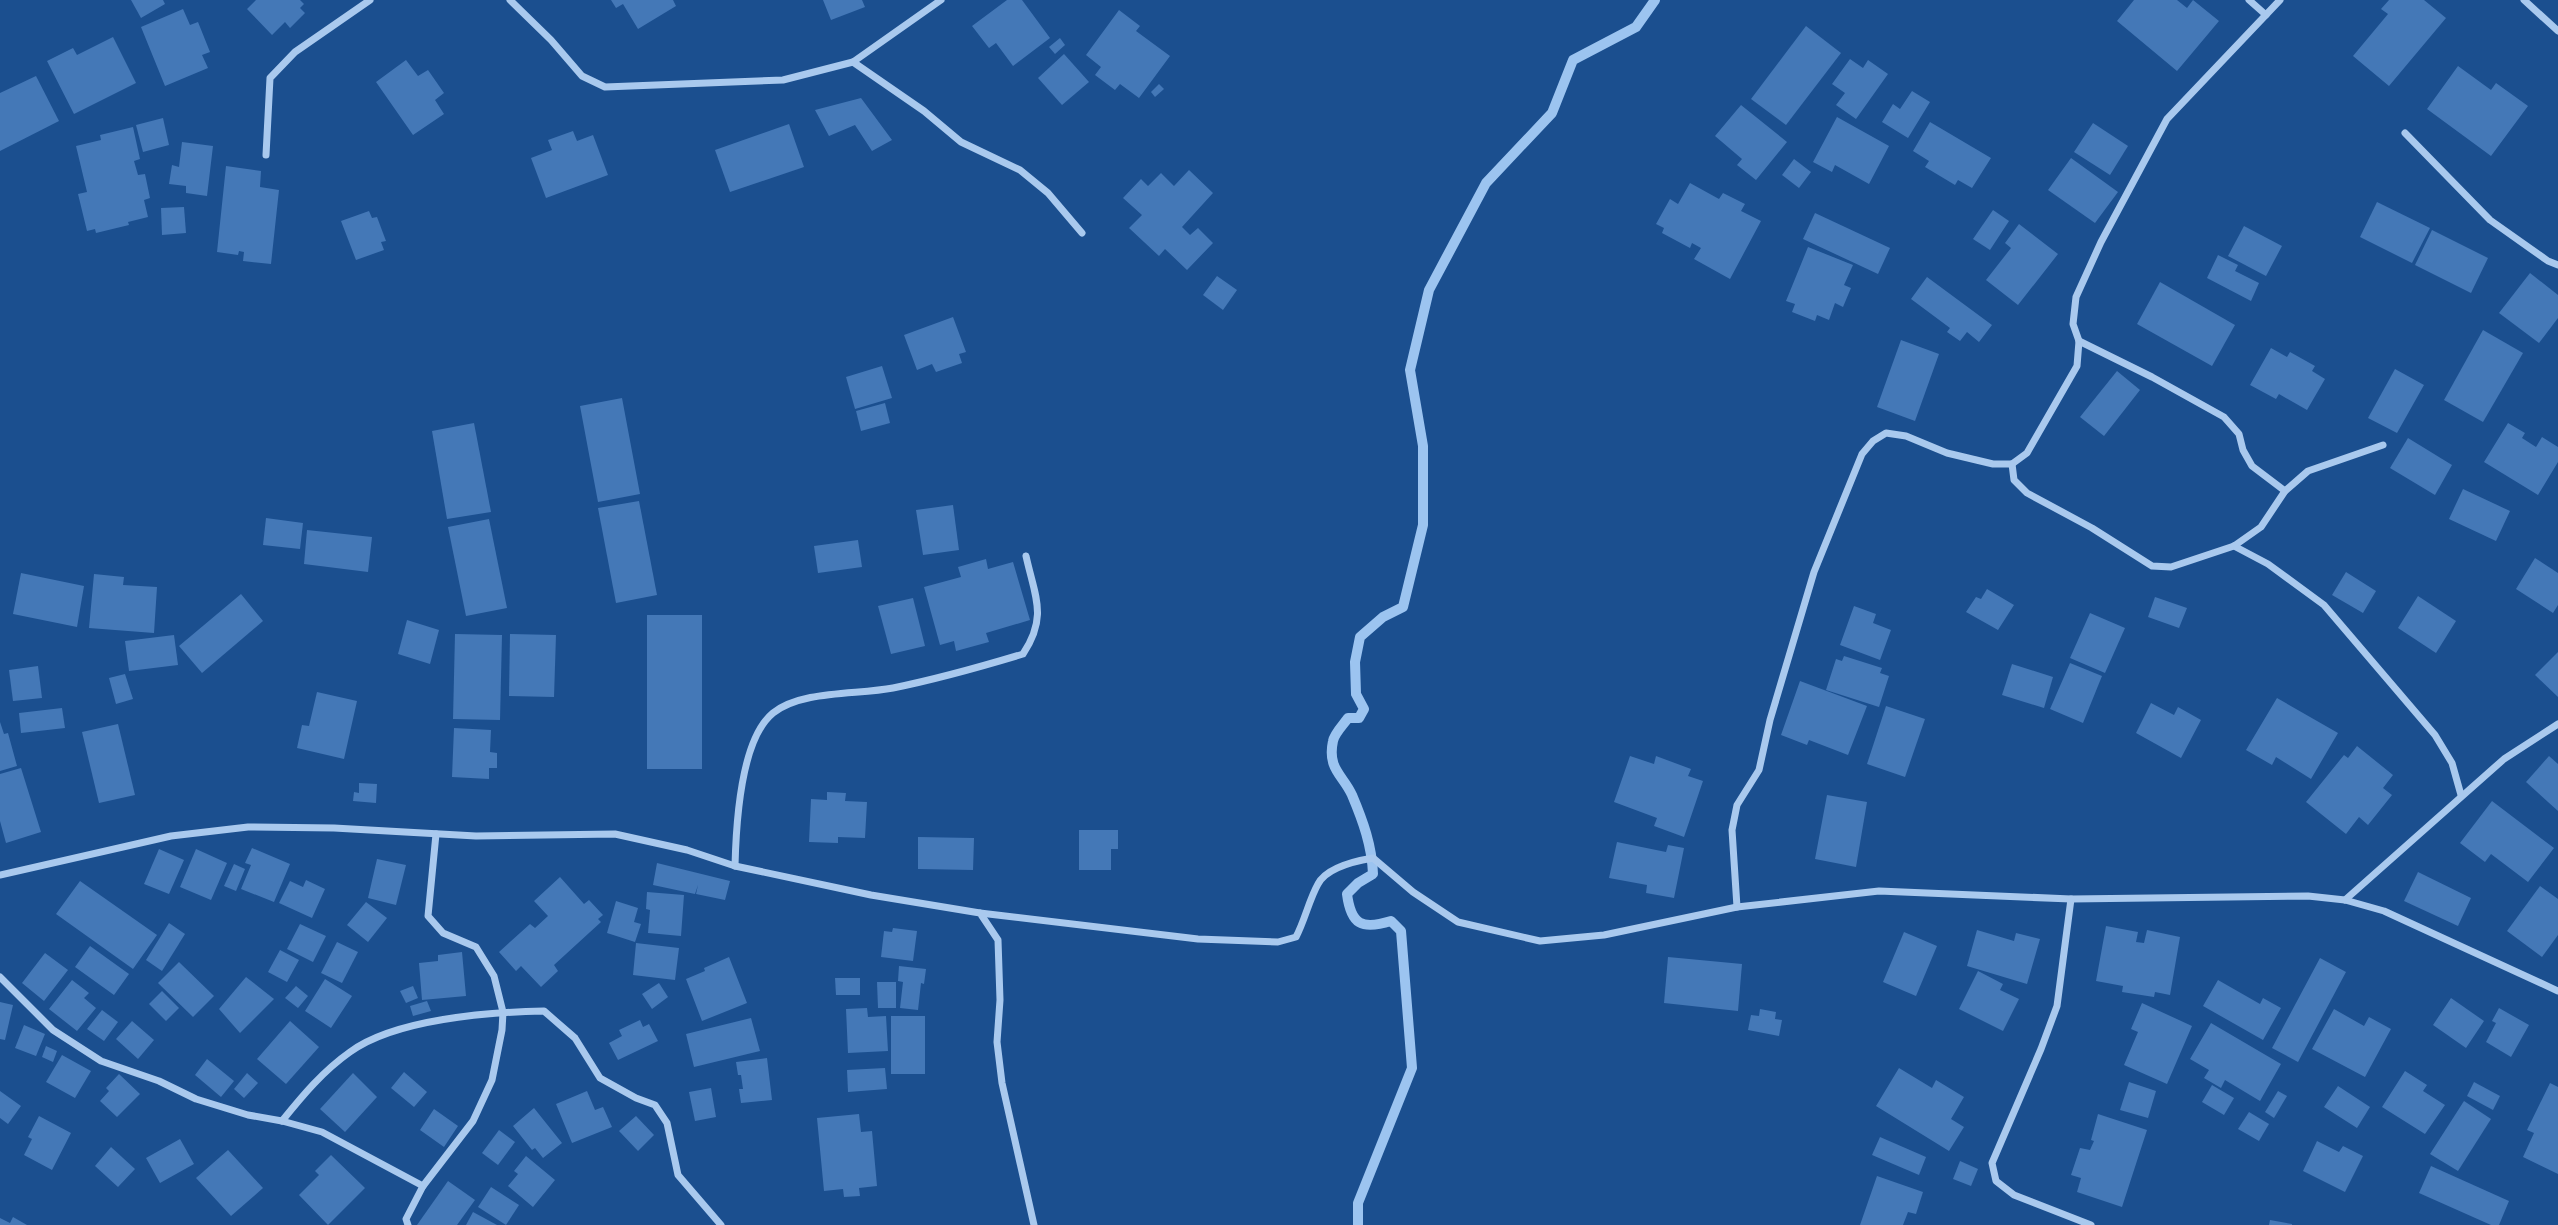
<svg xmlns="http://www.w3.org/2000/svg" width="2558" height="1225" viewBox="0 0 2558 1225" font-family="Manrope,sans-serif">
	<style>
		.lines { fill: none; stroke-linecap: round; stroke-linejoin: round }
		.stream { stroke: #9cc4f0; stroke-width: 10 }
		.building { fill: #4478b7 }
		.street { stroke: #a9c9ee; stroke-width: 7 }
	</style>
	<rect width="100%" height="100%" fill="#1b4f8f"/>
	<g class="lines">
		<path class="stream" d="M1358,1225V1203L1412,1068L1401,931L1391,921C1362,930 1351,925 1347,894L1358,883L1373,874C1372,846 1363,821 1352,795C1343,775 1327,769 1333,741C1334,734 1343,725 1348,718H1359L1364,709L1356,694L1355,662L1360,637L1383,617L1403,607L1423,525V446L1410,370L1429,290L1486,183L1552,113L1573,60L1636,27L1655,0"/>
	</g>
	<g class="building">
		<path d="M131,0H163L165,4L141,18Z"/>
		<path d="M256,0H300L304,4L300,8L305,13L290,28L285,22L272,35L247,9Z"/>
		<path d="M611,0H673L676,6L638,29L623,4L616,8Z"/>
		<path d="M823,0H862L865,7L831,20Z"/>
		<path d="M1007,0H1022L1050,38L1013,66L996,43L989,48L972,26Z"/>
		<path d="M2134,0H2177L2187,8L2193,0L2219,21L2177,71L2117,21Z"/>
		<path d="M2389,0H2424L2446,18L2389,86L2353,56L2388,14L2381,9Z"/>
		<path d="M183,9L190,25L198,22L210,52L202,55L208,68L165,86L141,27Z"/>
		<path d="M1119,10L1140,26L1136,31L1170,56L1139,98L1120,84L1115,90L1095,75L1101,67L1086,55Z"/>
		<path d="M1806,26L1841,53L1786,125L1751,99Z"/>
		<path d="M113,37L136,83L74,114L47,61L73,48L77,55Z"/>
		<path d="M1060,38L1065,45L1055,54L1049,47Z"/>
		<path d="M1064,54L1089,82L1062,105L1038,78Z"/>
		<path d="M1850,59L1863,68L1868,60L1888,74L1856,119L1836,105L1845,93L1832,84Z"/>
		<path d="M406,60L418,76L428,70L444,93L435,100L444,114L413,135L376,82Z"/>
		<path d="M2458,66L2491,90L2496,83L2528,106L2491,156L2427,109Z"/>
		<path d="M36,76L59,121L0,151V93Z"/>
		<path d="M1159,84L1164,89L1155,97L1151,92Z"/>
		<path d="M1912,91L1930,102L1908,138L1882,122L1893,104L1900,109Z"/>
		<path d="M861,98L892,140L872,151L855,125L829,136L815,110Z"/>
		<path d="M1741,105L1787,142L1756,180L1737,165L1742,159L1715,136Z"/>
		<path d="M1837,117L1889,146L1869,184L1835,165L1832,172L1813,162Z"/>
		<path d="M163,118L169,145L143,152L136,125Z"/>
		<path d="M1930,122L1991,158L1972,188L1958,180L1955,185L1925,167L1929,161L1913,151Z"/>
		<path d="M2093,123L2128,146L2110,175L2074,152Z"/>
		<path d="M789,124L804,167L730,192L715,150Z"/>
		<path d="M133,127L140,159L134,161L138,175L145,174L150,198L144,200L148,217L128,222L129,225L96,233L95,229L87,231L78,194L87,192L76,146L101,140L100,135Z"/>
		<path d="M573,131L577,141L593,135L608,175L546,198L531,158L552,150L548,140Z"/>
		<path d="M182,142L213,146L207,196L186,193V186L169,184L172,165L179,167Z"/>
		<path d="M2071,158L2118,192L2095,223L2048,190Z"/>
		<path d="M1794,159L1811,172L1799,188L1782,175Z"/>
		<path d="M226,166L261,171L260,187L279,190L271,264L243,261L244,252L239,251L238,255L217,252Z"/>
		<path d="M1189,170L1213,193L1182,227L1190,235L1198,228L1213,243L1187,270L1165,249L1159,256L1129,228L1142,215L1123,198L1141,179L1148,186L1161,173L1174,186Z"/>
		<path d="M1690,183L1719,199L1723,193L1745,204L1741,211L1761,221L1730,279L1694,259L1701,248L1692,243L1690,248L1662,233L1664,228L1656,224L1670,199L1678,204Z"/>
		<path d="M2377,202L2430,228L2412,263L2360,237Z"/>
		<path d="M184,207L186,233L162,235L161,208Z"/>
		<path d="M1993,210L2009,221L1990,250L1973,239Z"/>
		<path d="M369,211L372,218L377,217L386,241L381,242L384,250L356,260L341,221Z"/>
		<path d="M1815,213L1890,248L1878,274L1803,239Z"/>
		<path d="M2019,224L2058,254L2018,305L1986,280L2011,248L2005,243Z"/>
		<path d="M2244,226L2282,246L2266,276L2228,256Z"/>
		<path d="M2432,230L2488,258L2471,293L2415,265Z"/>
		<path d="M1808,247L1853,265L1844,285L1851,288L1843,307L1835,303L1829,320L1817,315L1815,321L1792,312L1795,304L1786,301Z"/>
		<path d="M2218,255L2238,265L2235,271L2259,283L2251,301L2207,278Z"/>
		<path d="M2530,273L2558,295V318L2539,343L2499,313Z"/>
		<path d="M1217,276L1237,290L1223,310L1203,295Z"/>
		<path d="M1927,277L1992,325L1979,342L1967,332L1960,341L1947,332L1950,328L1911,299Z"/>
		<path d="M2160,282L2235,325L2212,366L2137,324Z"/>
		<path d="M953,317L966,352L959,354L962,363L936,372L932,364L917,370L904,335Z"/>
		<path d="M2483,330L2523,353L2483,422L2444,400Z"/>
		<path d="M1901,340L1939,354L1915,421L1877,407Z"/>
		<path d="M2271,348L2287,357L2290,352L2315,366L2312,371L2325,379L2307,410L2279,394L2276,399L2250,385Z"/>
		<path d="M882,366L892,398L855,409L846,377Z"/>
		<path d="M2395,369L2424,385L2397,433L2368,418Z"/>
		<path d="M2117,371L2140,390L2104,436L2080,417Z"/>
		<path d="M622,398L640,494L598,502L580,406Z"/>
		<path d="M885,403L890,423L861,431L856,411Z"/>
		<path d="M474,423L491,512L447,519L432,431Z"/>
		<path d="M2508,423L2525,433L2522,438L2536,447L2542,437L2558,447V462L2538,495L2484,462Z"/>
		<path d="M2408,438L2452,465L2435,495L2390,468Z"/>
		<path d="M2463,489L2510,511L2496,541L2449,519Z"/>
		<path d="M639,501L657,595L616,603L598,508Z"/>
		<path d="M953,505L959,550L923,555L916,510Z"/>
		<path d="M266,518L303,523L300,549L263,545Z"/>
		<path d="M489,519L507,608L466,616L448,527Z"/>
		<path d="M307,530L372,537L368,572L304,564Z"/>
		<path d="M858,540L862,567L818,573L814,546Z"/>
		<path d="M2535,558L2558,573V605L2553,613L2516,589Z"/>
		<path d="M986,559L988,569L1013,562L1030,620L986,633L989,642L956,651L954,641L940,645L924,587L961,577L958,567Z"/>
		<path d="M2346,572L2376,591L2363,613L2332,595Z"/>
		<path d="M21,573L84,586L77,627L13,614Z"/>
		<path d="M94,574L124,577L123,585L157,587L154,633L89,628Z"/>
		<path d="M1987,589L2014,605L1998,630L1966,612L1976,597L1981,599Z"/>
		<path d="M241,594L263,621L202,673L179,646Z"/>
		<path d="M2418,596L2456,621L2436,653L2398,628Z"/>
		<path d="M2155,597L2187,608L2179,628L2148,617Z"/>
		<path d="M913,598L925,646L891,654L878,606Z"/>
		<path d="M1854,606L1876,614L1873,623L1891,630L1880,660L1840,645Z"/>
		<path d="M2090,613L2125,628L2105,673L2070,658Z"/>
		<rect x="647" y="615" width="55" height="154"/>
		<path d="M407,620L439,630L430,664L398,654Z"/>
		<path d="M455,634L502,635L500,720L453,719Z"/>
		<path d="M510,634L556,635L554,697L509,696Z"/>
		<path d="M174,635L178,665L129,671L125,641Z"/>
		<path d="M2558,652V697L2535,675Z"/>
		<path d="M1844,656L1882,668L1880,673L1889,676L1879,707L1826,690L1836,659L1842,661Z"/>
		<path d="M2070,663L2102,676L2083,723L2050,709Z"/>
		<path d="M2012,664L2053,677L2044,708L2002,695Z"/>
		<path d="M38,666L42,698L13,701L9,670Z"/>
		<path d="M125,674L133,699L116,704L109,678Z"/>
		<path d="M1800,681L1867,706L1848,755L1809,740L1807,745L1781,735Z"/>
		<path d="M317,692L357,701L344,759L297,748L302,725L309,726Z"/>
		<path d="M2277,698L2338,733L2311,779L2276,757L2272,765L2246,750Z"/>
		<path d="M2151,703L2174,715L2178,707L2201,720L2181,758L2136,733Z"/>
		<path d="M1886,706L1925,719L1905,777L1867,764Z"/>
		<path d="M62,708L65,728L21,733L19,713Z"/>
		<path d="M0,722L4,734L8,733L17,766L0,771Z"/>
		<path d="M118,724L135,795L99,803L82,732Z"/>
		<path d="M454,728L491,730L490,752L497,753V768H489V779L452,777Z"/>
		<path d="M2357,746L2393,775L2383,788L2392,795L2368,825L2359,817L2346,834L2306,802L2344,755L2348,758Z"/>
		<path d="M1630,756L1654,764L1656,756L1691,769L1688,776L1703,781L1684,837L1654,826L1657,818L1614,802Z"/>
		<path d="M2549,756L2558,764V811L2526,782Z"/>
		<path d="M21,768L41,832L6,843L0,821V774Z"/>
		<path d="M359,783L377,784L376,803L353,801L354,792L359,793Z"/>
		<path d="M827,792L846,793L845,801L867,802L865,838L838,837V843L809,842L811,799L827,800Z"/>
		<path d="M1827,795L1867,802L1856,867L1815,859Z"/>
		<path d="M2492,801L2554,848L2528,882L2491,854L2485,862L2460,843Z"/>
		<path d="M1079,830H1118V849H1111V870H1079Z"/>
		<path d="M918,837L974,838L973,870L918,869Z"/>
		<path d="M1617,842L1666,852L1668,845L1684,848L1674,898L1646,893L1647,885L1609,878Z"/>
		<path d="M252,848L290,864L274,902L241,889L251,865L245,863Z"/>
		<path d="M159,849L184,860L169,894L144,884Z"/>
		<path d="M196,849L227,863L211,900L180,887Z"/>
		<path d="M377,859L406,865L396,905L368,898Z"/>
		<path d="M657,863L730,881L725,900L696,894L698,885L695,894L653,885Z"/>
		<path d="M234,864L245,869L236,891L224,886Z"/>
		<path d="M2418,872L2471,898L2458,926L2404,901Z"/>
		<path d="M560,877L584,904L589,900L603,915L598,919L601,922L554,965L558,971L541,987L521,966L516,971L499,952L530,924L535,928L548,916L534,901Z"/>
		<path d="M306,880L325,889L312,918L279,903L290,881L303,887Z"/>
		<path d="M80,881L157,935L133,969L56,914Z"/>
		<path d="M2540,886L2558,899V935L2542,957L2507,931Z"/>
		<path d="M647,892L684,895L681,936L648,933L650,910L646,909Z"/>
		<path d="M616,901L638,908L634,922L641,924L635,942L607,933Z"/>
		<path d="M366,902L387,918L368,942L347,925Z"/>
		<path d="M169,923L185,934L162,971L146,960Z"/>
		<path d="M300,924L326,936L313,962L287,949Z"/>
		<path d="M2106,926L2138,932L2136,942L2144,943L2147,930L2180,937L2170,995L2155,992L2154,997L2122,992L2123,986L2096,981Z"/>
		<path d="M893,928L917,931L913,961L881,957L884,931L892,932Z"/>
		<path d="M1977,930L2014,941L2016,933L2040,939L2027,984L1967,966Z"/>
		<path d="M1904,932L1937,946L1916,996L1883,982Z"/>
		<path d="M337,942L358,952L342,983L321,973Z"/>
		<path d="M636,943L679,948L675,980L633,975Z"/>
		<path d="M90,946L129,974L114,995L75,967Z"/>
		<path d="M280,950L299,960L287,982L268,972Z"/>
		<path d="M462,952L466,996L422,1000L419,963L438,961V955Z"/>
		<path d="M45,953L68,970L44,1001L22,983Z"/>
		<path d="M729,957L747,1003L702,1021L686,979L705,971L704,968Z"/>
		<path d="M1668,957L1742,964L1738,1011L1664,1003Z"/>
		<path d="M2320,958L2346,972L2298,1062L2272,1048Z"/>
		<path d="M179,962L214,996L193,1017L158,983Z"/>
		<path d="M899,966L926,969L924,984L921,983L918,1010L900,1008L903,982L898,981Z"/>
		<path d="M1978,971L2003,984L2000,990L2019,999L2003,1031L1959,1009Z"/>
		<path d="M246,977L274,999L240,1033L219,1009Z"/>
		<path d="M835,978H860V995H836Z"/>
		<path d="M325,979L352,996L331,1028L305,1011Z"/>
		<path d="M72,980L89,993L84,998L96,1008L77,1031L49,1009Z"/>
		<path d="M2218,980L2260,1004L2263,998L2281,1008L2263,1040L2203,1006Z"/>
		<path d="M877,982H896V1008H878Z"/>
		<path d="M659,983L668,997L652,1009L642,994Z"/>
		<path d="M296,986L308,996L298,1008L285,998Z"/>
		<path d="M413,986L418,998L406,1003L400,991Z"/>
		<path d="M162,991L179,1008L166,1021L149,1004Z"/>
		<path d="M2451,998L2484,1021L2466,1048L2433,1025Z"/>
		<path d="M427,1001L431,1011L413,1016L410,1006Z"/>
		<path d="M0,1002L13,1005L5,1040L0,1039Z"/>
		<path d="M2142,1003L2192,1026L2167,1084L2124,1065L2138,1032L2131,1029Z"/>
		<path d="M867,1008L868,1017L886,1016L888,1051L848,1053L846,1009Z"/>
		<path d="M2499,1008L2529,1025L2511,1057L2486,1042L2496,1023L2492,1021Z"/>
		<path d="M1760,1009L1776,1012L1775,1019L1782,1020L1779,1036L1748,1030L1751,1015L1759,1016Z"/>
		<path d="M2334,1009L2364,1026L2369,1017L2391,1029L2365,1077L2312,1049Z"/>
		<path d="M102,1010L118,1022L104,1041L87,1029Z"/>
		<rect x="891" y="1016" width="34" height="58"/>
		<path d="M751,1018L760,1051L694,1067L686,1034Z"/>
		<path d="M640,1020L643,1027L649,1024L658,1041L618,1060L609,1043L622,1036L619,1030Z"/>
		<path d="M132,1021L154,1040L138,1059L116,1039Z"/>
		<path d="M290,1021L319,1047L286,1084L257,1059Z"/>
		<path d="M2211,1023L2281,1064L2260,1101L2225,1080L2221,1088L2204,1078L2209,1070L2190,1059Z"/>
		<path d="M24,1025L45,1034L36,1056L15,1048Z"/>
		<path d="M46,1046L57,1051L53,1062L42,1057Z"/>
		<path d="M62,1055L91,1071L75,1098L46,1082Z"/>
		<path d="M767,1058L772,1100L741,1103L739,1089H743L741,1075H738L736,1062Z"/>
		<path d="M207,1059L234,1081L221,1097L195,1075Z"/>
		<path d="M885,1068L887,1089L848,1092L847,1070Z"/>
		<path d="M1899,1068L1932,1088L1936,1080L1964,1097L1951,1119L1964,1127L1949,1151L1876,1106Z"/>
		<path d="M2405,1071L2427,1085L2423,1091L2445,1105L2425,1134L2382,1107Z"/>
		<path d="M404,1072L427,1092L414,1107L391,1088Z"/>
		<path d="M247,1073L258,1083L244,1098L234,1089Z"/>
		<path d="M353,1073L377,1097L345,1132L320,1109Z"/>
		<path d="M119,1074L140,1094L117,1117L100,1101L109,1091L106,1088Z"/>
		<path d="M2129,1082L2156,1091L2148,1118L2120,1110Z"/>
		<path d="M2474,1082L2500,1096L2493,1110L2467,1096Z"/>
		<path d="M2550,1083L2558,1087V1174L2523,1157L2534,1133L2527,1130Z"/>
		<path d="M2212,1085L2234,1098L2224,1115L2202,1102Z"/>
		<path d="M2338,1086L2370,1107L2357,1128L2324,1107Z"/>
		<path d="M711,1088L716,1117L695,1121L689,1092Z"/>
		<path d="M0,1091L21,1106L8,1124L0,1118Z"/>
		<path d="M587,1091L595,1110L603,1107L612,1127L572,1143L556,1104Z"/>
		<path d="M2278,1091L2287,1096L2274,1118L2265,1112Z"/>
		<path d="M2464,1101L2491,1119L2458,1171L2430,1154Z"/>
		<path d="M534,1108L562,1143L543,1158L535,1148L532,1150L513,1126Z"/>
		<path d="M434,1109L458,1126L444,1147L420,1130Z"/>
		<path d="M2249,1112L2269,1124L2259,1141L2238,1129Z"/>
		<path d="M859,1114L861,1132L872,1131L877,1186L859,1188L860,1196L844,1197L843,1189L824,1191L817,1118Z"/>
		<path d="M2098,1114L2147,1130L2122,1207L2077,1192L2081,1178L2071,1175L2080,1148L2090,1150L2094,1141L2091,1140Z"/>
		<path d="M39,1116L71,1133L52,1170L24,1155L32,1139L28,1137Z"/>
		<path d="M636,1116L654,1135L638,1151L619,1131Z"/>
		<path d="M499,1130L515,1142L498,1165L482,1153Z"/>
		<path d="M1880,1137L1926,1157L1919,1175L1872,1155Z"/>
		<path d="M180,1139L194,1164L160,1183L146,1158Z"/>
		<path d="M2317,1141L2339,1152L2343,1146L2363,1156L2345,1192L2303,1171Z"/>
		<path d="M111,1147L135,1169L118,1187L95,1166Z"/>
		<path d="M228,1150L263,1188L231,1216L196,1178Z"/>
		<path d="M331,1155L365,1188L328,1225L299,1195L319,1175L315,1171Z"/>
		<path d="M526,1156L555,1180L533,1207L508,1186L518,1174L514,1171Z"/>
		<path d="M1960,1161L1978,1169L1971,1186L1953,1179Z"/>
		<path d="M2431,1166L2509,1201L2499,1225H2491L2419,1193Z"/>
		<path d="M1877,1176L1923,1192L1916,1214L1908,1212L1903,1225H1860Z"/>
		<path d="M448,1181L475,1200L457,1225H417Z"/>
		<path d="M491,1187L519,1205L506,1225L478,1207Z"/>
		<path d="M473,1212L497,1225H466Z"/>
		<path d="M13,1217L27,1225H0V1218L10,1223Z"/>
		<path d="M2270,1220L2292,1224V1225H2269Z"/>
	</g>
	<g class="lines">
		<g class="street">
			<path d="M510,0L551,40L582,76L605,87L783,80L853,62L941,0"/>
			<path d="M2249,0L2266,15"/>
			<path d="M2524,0L2558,31"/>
			<path d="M853,62L924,111L961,142L1020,170L1048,193L1082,233"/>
			<path d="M2405,133L2490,220L2548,261L2558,265"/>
			<path d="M266,155L270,78L295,52L370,0"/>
			<path d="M2079,341L2152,377L2224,417L2239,434L2243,450L2252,466L2285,491"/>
			<path d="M2012,464L2014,480L2027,493L2092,528L2152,566L2171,567L2234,546L2261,527L2285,491L2308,471L2383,445"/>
			<path d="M2234,546L2268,564L2324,605L2435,735L2452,763L2461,795"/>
			<path d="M735,866C736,826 740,740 773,713C802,690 857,695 893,688C937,679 980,667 1023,654C1048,616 1035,597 1026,556"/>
			<path d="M0,875L171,836L248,827L334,828L476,836L615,834L687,850L735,866L871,895L980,913L998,940L1000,1000L997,1042L1002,1083L1034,1225"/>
			<path d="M2071,899L2057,1006L2041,1049L1992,1163L1996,1181L2014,1195L2091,1225"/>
			<path d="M2345,900L2504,759L2558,724"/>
			<path d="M1737,907L1732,830L1737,805L1759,770L1770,720L1814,572L1862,454L1873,441L1886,433L1906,436L1947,453L1993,464H2012L2027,453L2077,366L2079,341L2073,324L2076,297L2101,242L2167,119L2280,0"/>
			<path d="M980,913L1198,939L1278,942L1296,937C1305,920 1309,900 1318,884C1327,867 1355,861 1373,858L1413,892L1458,922L1540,941L1604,935L1737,907L1879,891L2071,899L2308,896L2345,900L2384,911L2558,991"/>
			<path d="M0,977L53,1030L101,1061L159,1081L196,1099L248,1115L282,1121L322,1132L423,1186"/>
			<path d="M282,1121C303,1095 323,1071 350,1052C395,1019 489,1012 544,1011L575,1038L600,1078L636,1098L655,1105L667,1123L678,1175L721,1225"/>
			<path d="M408,1225L406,1219L423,1186L473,1121L492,1080L502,1030L503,1012L494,976L476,947L443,933L428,916L436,834"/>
		</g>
	</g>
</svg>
